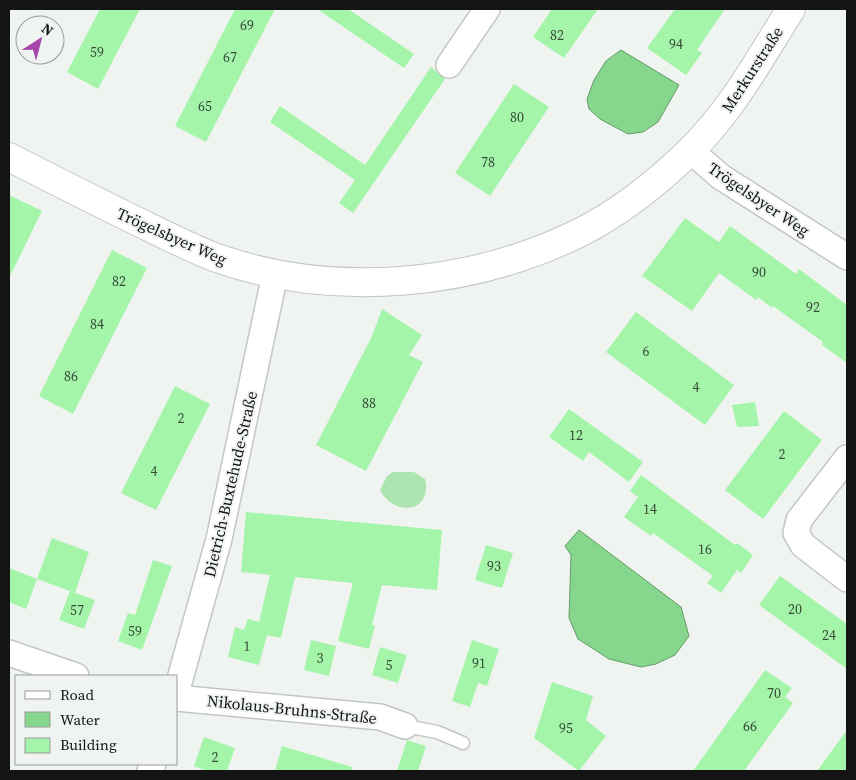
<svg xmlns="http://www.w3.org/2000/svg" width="856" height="780" viewBox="0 0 856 780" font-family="'Source Serif 4',serif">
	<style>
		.green { fill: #ade4b0 }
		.water { fill: #86d68d; stroke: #649c68 }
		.building { fill: #a4f5aa }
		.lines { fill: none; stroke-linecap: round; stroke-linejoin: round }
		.service-casing { stroke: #c3c6c3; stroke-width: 15 }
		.minor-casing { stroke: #c3c6c3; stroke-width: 28 }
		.tertiary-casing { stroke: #c3c6c3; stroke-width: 30 }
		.service { stroke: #fff; stroke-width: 12 }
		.minor { stroke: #fff; stroke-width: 25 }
		.tertiary { stroke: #fff; stroke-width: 28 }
		.labels { text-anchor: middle; stroke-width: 4; stroke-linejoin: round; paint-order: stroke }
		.number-label { font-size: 14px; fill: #374c39 }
		.street-label { font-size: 16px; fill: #131413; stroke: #f0f4f1 }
	</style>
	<rect width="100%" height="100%" fill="#f0f4f1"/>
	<path class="green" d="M393,472H414L425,479C433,512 394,518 380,490L387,476Z"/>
	<g class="water">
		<path d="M621,50L679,85L658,122L643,132L628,134L600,119L589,109L587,99L594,80L606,61Z"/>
		<path d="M579,530L681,607L689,636L675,655L656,664L641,667L609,659L578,639L569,618L571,555L565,546Z"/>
	</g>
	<g class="building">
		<path d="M100,9H140L98,89L67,72Z"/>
		<path d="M235,9H275L206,142L175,126Z"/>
		<path d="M317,9H348L414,54L404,68Z"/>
		<path d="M552,9H598L564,58L533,37Z"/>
		<path d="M675,9H725L697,50L702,53L686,75L647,48Z"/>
		<path d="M431,67L445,79L353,213L339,203L355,180L270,122L280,106L365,165Z"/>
		<path d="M514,84L549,107L490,196L455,173Z"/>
		<path d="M9,195L42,211L9,278Z"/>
		<path d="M685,218L719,242L730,226L796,274L799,269L847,305V363L822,345L823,342L773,306L772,308L758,297L756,300L719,273L692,311L642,276Z"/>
		<path d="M112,250L147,268L73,414L39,396Z"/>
		<path d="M382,309L422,335L409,355L423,362L366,471L316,445L372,336Z"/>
		<path d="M636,312L734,385L705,425L606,352Z"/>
		<path d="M175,386L210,404L156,510L121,493Z"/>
		<path d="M755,402L759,426L737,427L732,405Z"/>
		<path d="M569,409L643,462L629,482L589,452L583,461L549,437Z"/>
		<path d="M784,411L822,440L763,519L725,490Z"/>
		<path d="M641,475L735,545L737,543L753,555L741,573L737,570L721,593L707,583L713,576L653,533L651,536L624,517L638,497L630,491Z"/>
		<path d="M246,512L442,530L437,590L382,585L372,625H375L369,649L338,641L353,583L295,577L281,638L267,635L259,665L228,657L235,627L244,630L248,619L259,622L270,575L241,572Z"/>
		<path d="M52,538L89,552L75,593L95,600L84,629L59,620L70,591L37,579Z"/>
		<path d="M486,545L513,553L502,588L475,580Z"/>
		<path d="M153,560L172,566L142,650L118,641L128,613L135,615Z"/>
		<path d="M9,568L37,579L26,609L9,602Z"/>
		<path d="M780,576L847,624V669L759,605Z"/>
		<path d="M311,640L336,646L329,676L304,670Z"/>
		<path d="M472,640L499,649L487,686L478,683L470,707L452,701Z"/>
		<path d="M380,647L407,655L398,683L372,675Z"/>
		<path d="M765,670L792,688L785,697L793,703L744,771H693Z"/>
		<path d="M552,682L593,696L586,720L606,736L579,771L534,738Z"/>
		<path d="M847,730V771H817Z"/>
		<path d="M204,737L235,748L227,771H207L194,766Z"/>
		<path d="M407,740L426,746L418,771H397Z"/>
		<path d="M282,746L352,767L351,771H275Z"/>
	</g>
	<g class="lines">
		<g class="service-casing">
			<path id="service" d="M405,726L437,732L463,743"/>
		</g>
		<g class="minor-casing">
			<g id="minor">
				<path d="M449,65L487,9"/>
				<path d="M691,151L721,177L847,257"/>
				<path d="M847,458L799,520L796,533L803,545L847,579"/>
				<path d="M9,653L76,676"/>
				<path d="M176,693L219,539L275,274"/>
				<path d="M176,698L380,717L405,726"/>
				<path d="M150,771L153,764"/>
			</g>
		</g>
		<g class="tertiary-casing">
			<path id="tertiary" d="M9,157C58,182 107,207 157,231C178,241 199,252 220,259C336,299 474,286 583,231C622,211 659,181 690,151C732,110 760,58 791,9"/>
		</g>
		<use href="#service" class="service"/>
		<use href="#minor" class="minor"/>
		<use href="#tertiary" class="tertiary"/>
	</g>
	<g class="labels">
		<g class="number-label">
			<text x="247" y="30">69</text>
			<text x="557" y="40">82</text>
			<text x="676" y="49">94</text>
			<text x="97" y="57">59</text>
			<text x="230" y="62">67</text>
			<text x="205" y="111">65</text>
			<text x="517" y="122">80</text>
			<text x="488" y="167">78</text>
			<text x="759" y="277">90</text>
			<text x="119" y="286">82</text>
			<text x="813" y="312">92</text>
			<text x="97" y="329">84</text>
			<text x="646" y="356">6</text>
			<text x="71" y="381">86</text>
			<text x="696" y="392">4</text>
			<text x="369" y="408">88</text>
			<text x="181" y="423">2</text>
			<text x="576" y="440">12</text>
			<text x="782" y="459">2</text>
			<text x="154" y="476">4</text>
			<text x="650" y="514">14</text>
			<text x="705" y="554">16</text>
			<text x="494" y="571">93</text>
			<text x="795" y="614">20</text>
			<text x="77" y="615">57</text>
			<text x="135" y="636">59</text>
			<text x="829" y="640">24</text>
			<text x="247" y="651">1</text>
			<text x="320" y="663">3</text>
			<text x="479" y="668">91</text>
			<text x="389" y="670">5</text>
			<text x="774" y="698">70</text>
			<text x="750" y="731">66</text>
			<text x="566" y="733">95</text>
			<text x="215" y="762">2</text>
		</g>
		<g class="street-label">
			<text transform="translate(752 69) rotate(-57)" y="6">Merkurstraße</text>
			<text transform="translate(759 199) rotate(34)" y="6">Trögelsbyer Weg</text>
			<text transform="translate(172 236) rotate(24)" y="6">Trögelsbyer Weg</text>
			<text transform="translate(230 484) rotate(-77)" y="6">Dietrich-Buxtehude-Straße</text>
			<text transform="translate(292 709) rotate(6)" y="6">Nikolaus-Bruhns-Straße</text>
		</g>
	</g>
	<rect width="856" height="780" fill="none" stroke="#131413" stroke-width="20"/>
	<rect x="15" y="675" width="162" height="90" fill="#f0f4f1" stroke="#989a98"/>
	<rect x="25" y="691" width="25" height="8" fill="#ffffff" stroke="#989a98"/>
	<text x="60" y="700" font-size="15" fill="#131413">Road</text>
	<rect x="25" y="712" width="25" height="15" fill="#86d68d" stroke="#989a98"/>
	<text x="60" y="725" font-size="15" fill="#131413">Water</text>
	<rect x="25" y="738" width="25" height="15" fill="#a4f5aa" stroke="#989a98"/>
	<text x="60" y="750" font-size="15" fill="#131413">Building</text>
	<g transform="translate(40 40) rotate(36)"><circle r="24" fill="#f0f4f1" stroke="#989a98"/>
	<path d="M0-4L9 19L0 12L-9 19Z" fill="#a745ab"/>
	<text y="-8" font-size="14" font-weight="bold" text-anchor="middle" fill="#131413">N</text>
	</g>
</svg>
